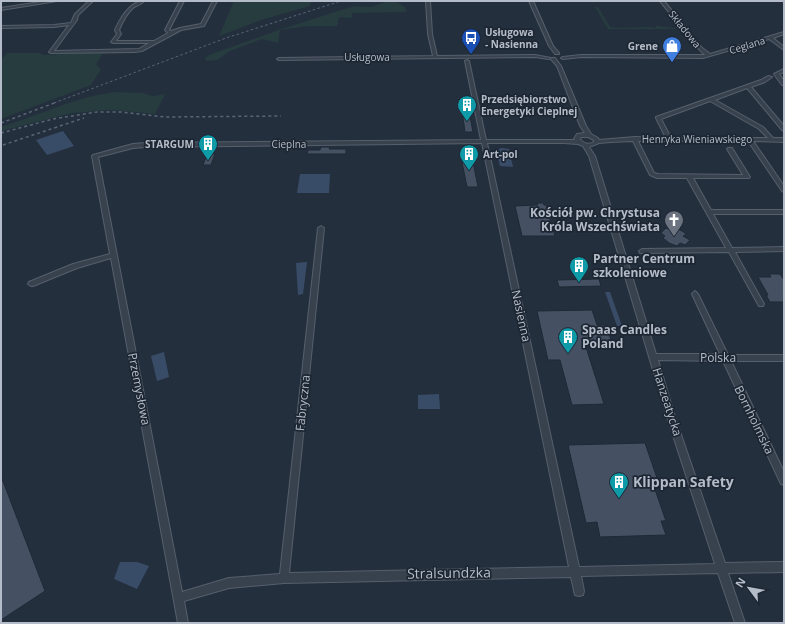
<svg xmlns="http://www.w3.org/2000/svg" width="785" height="624" viewBox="0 0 785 624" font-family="'Open Sans',sans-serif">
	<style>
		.green { fill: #263c3f }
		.water { fill: #394c67 }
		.building { fill: #455162; stroke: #1f2835 }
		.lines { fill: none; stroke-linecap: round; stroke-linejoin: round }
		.minor-casing { stroke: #565f6c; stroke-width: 2 }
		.minor { fill: #38414e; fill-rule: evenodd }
		.rail-far1 { stroke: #5a6575; stroke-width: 1; stroke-dasharray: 2.5 2.5; stroke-linecap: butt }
		.rail { stroke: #5a6575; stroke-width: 1.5; stroke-dasharray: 3 3; stroke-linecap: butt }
		.labels { text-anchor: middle; stroke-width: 3.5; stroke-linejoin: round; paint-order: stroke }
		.far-street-label { font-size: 10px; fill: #b4bcc9; stroke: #1d2633 }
		.far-poi-label { font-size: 10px; font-weight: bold; fill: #b4bcc9; stroke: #1d2633; text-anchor: start }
		.poi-label { font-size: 12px; font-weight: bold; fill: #b4bcc9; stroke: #1d2633; text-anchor: start }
		.street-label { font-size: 12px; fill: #b4bcc9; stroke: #1d2633 }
		.near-poi-label { font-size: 14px; font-weight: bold; fill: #b4bcc9; stroke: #1d2633; text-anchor: start }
		.near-street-label { font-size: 14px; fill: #b4bcc9; stroke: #1d2633 }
	</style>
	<rect width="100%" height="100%" fill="#242f3e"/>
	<g class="green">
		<path d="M234,1H311L310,6L264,19L219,36Z"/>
		<path d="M388,1C395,1 403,4 407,10L405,12L352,13V18L339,17L337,26H307L280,30L278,43L262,39L230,51L217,60L206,61L205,58L209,55L276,31L341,10L355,6L371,7Z"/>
		<path d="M595,7H598L610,27L615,28L650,27L656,28V26H658L682,29H608Z"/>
		<path d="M104,52L96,64L101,69L91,85L1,119V60L7,53H40L44,55Z"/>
		<path d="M115,92L143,93L153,96L165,94L155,114L112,110L72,113L1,131V127C37,116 78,96 115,92Z"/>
	</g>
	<g class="water">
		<path d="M63,131L74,146L47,155L36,140Z"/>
		<path d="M501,148L509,149L513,167L500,166L496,151Z"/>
		<path d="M300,174H330L329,193H297Z"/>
		<path d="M307,262L303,294L298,295L296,263Z"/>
		<path d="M605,292H610L622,326H617Z"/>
		<path d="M164,352L169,377L157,381L151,356Z"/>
		<path d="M439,394L440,409H418V395Z"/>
		<path d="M120,562H137L149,566L137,589L114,579Z"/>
	</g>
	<g class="building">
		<path d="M462,111H469L473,132H465Z"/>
		<path d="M321,147H330L329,149H346V154H307L308,150H320Z"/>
		<path d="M207,154H215L211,165H203Z"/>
		<path d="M461,157H472L478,187H467Z"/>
		<path d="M537,203H543L544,205H546L555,236H522L515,206L538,205Z"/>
		<path d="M666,228L673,231L678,229L684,232L686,235L683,236L690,240L685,245L680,243L677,246L669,243L663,238L665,236L661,233Z"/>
		<path d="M769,274H780L784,280V302H770L766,295H768L758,277H771Z"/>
		<path d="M599,279L601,286L559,287L557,280Z"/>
		<path d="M592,310L597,325H606L613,346L586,347L604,404L572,405L560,360H548L537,311Z"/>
		<path d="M645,443L657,478H651L666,521H661L666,535L600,537L597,522L586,523L568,445Z"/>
		<path d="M1,476L45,591L1,620Z"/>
	</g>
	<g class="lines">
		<g class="minor-casing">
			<g id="minor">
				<path d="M47,1H57L1,10V8Z"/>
				<path d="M89,1H93L78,15L77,20L54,51L139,49L149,43H113L111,42L117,34L115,30C120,19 130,1 144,1C141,5 137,5 133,8C127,13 122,23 119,30L121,34L116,41H154L168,33L165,30L180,1H184L169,30L171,31L180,28L201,24L213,1H217L204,26L181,30L142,51L135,52L51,53L49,52L69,25L54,27L1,28V26L54,25L71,23L75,14Z"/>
				<path d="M426,1H430L432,34L437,56L535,55L551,58L549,59L535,57L279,60L277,59L279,58L433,56L428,34Z"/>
				<path d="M529,1H533L553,46L559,53V54H555L549,46Z"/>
				<path d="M660,1H664L701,47L710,54L784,32V34L773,38L784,47V50L769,39L703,58L581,57L563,59L561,58L563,57L581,55H705L699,49Z"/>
				<path d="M551,58H555L561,66L586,126L591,134L598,138L599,140L635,137L666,138L656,118V117L761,80L768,76L772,77L765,82L751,87L784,126V131L782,130L747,88L715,100L763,127L773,138H784V142L753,141L784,186V192L782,191L748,141H638L654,173L658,174L743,175L727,149L728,148H732L750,177L749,178H693L711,210H784V214H713L732,248L784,247V251L735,252L764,304L763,306H759L729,252L640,253L639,251L642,249L726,248L687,178H657L650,175L633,141L611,142L599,143L589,147L595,156L656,354H720L692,294L695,291L698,294L728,355H784V361H731L784,472V485L781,484L723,361L658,360L675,417L725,563L784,562V572L728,573L745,623H735L718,573L581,576L584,591L583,595L579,596L575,595L571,577L284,583L229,588L184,601L188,623H178L111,258L77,268L33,286H31L28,284L29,282L73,264L110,254L92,156L93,155L133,144L145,143L481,140L465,61L467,60L469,61L486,140H575L574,139L577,134L585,133L580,126L557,66L551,59ZM710,101L759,129L768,138H671L661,119ZM581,137H588L594,140V142C589,145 584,144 580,139ZM482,143L569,567L289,573L324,228L321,226L318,228L280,574L229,578L182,592L98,157L133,148L145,147ZM487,143H564L578,144L583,146L589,156L667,417L715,564L579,567Z"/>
				<path d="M784,69V72L779,74L784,81V85H782L774,74Z"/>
			</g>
		</g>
		<use href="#minor" class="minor"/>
		<path class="rail-far1" d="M54,103L226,38L341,1"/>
		<g class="rail">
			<path d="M1,123L57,102"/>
			<path d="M1,133L53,119L97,112H121L165,117L281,116"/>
			<path d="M3,145L84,118"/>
		</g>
	</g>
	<defs>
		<g id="bus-pin" transform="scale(1)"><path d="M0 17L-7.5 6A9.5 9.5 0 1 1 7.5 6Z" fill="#1a4fb4" stroke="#1d2633"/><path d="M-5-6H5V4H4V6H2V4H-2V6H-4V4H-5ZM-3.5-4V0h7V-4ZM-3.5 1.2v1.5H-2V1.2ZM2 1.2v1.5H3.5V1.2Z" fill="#fff"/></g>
		<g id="shop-pin" transform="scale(1)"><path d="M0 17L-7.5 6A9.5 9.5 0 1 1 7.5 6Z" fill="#3f7fe0" stroke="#1d2633"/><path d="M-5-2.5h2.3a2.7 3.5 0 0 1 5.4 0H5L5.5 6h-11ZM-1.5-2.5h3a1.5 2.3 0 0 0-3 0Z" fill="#fff"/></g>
		<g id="building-pin" transform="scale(1)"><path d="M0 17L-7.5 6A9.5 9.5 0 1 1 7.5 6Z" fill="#0f9aa8" stroke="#1d2633"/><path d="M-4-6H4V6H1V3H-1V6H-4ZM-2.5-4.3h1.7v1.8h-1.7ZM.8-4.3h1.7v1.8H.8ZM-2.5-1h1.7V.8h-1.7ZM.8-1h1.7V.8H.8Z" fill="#fff"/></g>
		<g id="church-pin" transform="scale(1)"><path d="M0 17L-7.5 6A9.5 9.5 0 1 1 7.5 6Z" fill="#6b7280" stroke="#1d2633"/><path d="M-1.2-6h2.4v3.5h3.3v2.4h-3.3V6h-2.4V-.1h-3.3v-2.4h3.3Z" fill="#fff"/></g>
	</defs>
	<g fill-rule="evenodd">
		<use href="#bus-pin" x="471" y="38"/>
		<use href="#shop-pin" x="672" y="46"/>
		<use href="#building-pin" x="467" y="105"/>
		<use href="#building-pin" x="208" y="144"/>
		<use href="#building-pin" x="469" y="154"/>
		<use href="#church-pin" x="674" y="220"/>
		<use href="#building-pin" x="579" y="266"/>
		<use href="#building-pin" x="568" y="337"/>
		<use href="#building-pin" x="619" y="482"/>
	</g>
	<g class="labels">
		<g class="far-street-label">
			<text transform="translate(685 29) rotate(51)" y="4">Składowa</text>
			<text transform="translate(747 45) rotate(-17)" y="4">Ceglana</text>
			<text x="367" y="61">Usługowa</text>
			<text x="697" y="143">Henryka Wieniawskiego</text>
			<text x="289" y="148">Cieplna</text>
		</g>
		<g class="far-poi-label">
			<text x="485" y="36">Usługowa<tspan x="485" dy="12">- Nasienna</tspan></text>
			<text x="658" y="50" text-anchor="end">Grene</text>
			<text x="481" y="103">Przedsiębiorstwo<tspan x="481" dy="12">Energetyki Cieplnej</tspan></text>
			<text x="194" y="148" text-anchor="end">STARGUM</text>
			<text x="483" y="158">Art-pol</text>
		</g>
		<g class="poi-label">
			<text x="660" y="217" text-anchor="end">Kościół pw. Chrystusa<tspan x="660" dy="14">Króla Wszechświata</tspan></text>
			<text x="593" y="263">Partner Centrum<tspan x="593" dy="14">szkoleniowe</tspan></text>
			<text x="582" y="334">Spaas Candles<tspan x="582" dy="14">Poland</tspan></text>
		</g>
		<g class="street-label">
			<text transform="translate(521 316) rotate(78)" y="4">Nasienna</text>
			<text x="718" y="362">Polska</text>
			<text transform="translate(139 389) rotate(79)" y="4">Przemysłowa</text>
			<text transform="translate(667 402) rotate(72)" y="4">Hanzeatycka</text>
			<text transform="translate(303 403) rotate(-84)" y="4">Fabryczna</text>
			<text transform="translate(754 420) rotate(64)" y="4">Bornholmska</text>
		</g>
		<g class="near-poi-label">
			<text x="633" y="487">Klippan Safety</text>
		</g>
		<g class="near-street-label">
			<text transform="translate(449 573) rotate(-1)" y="5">Stralsundzka</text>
		</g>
	</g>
	<rect width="785" height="624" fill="none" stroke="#b4bcc9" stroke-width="4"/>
	<g transform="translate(749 588) rotate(302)" stroke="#1d2633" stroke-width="3" paint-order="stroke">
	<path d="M0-3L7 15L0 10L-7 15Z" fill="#b4bcc9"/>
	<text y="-6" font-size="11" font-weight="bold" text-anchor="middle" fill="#b4bcc9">N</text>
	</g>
</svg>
